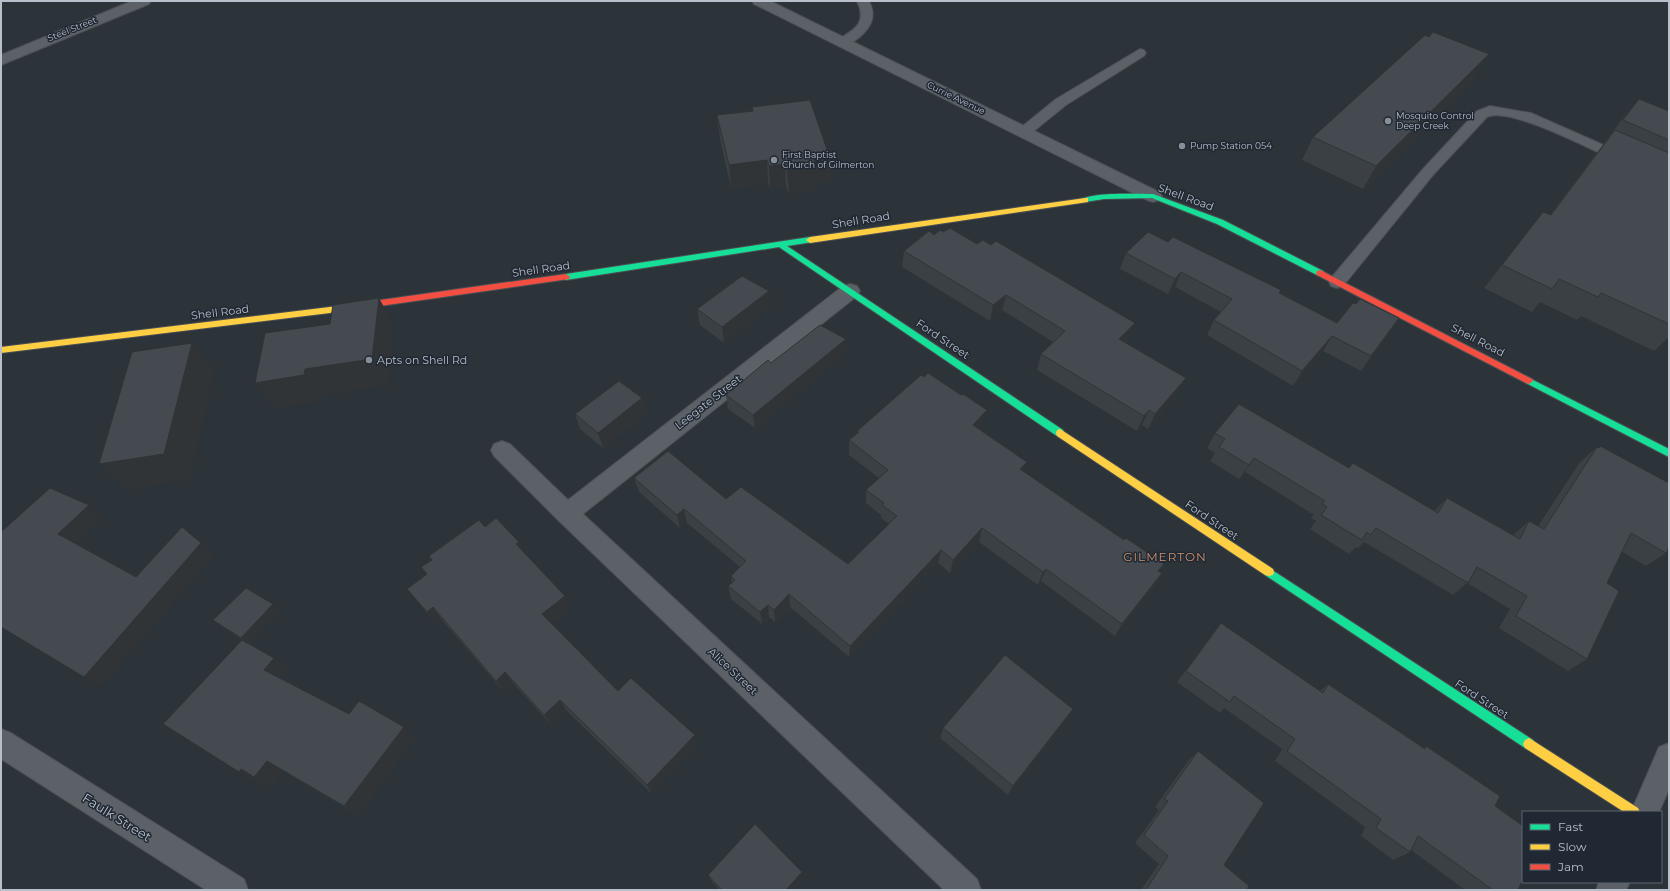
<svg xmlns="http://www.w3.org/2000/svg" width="1670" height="891" viewBox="0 0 1670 891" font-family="Montserrat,sans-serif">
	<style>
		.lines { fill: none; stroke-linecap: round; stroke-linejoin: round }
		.lane-casing { stroke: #4a4f54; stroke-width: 2 }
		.street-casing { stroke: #4a4f54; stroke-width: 2 }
		.fast-casing { stroke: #4a4f54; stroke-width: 2 }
		.slow-casing { stroke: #4a4f54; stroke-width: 2 }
		.jam-casing { stroke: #4a4f54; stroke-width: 2 }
		.lane { fill: #5c6067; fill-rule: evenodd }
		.street { fill: #5c6067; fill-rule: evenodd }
		.fast { fill: #16e098; fill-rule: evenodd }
		.slow { fill: #ffcf43; fill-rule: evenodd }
		.jam { fill: #f24e42; fill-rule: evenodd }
		.wall { fill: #3a4044 }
		.shaded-wall { fill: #303437 }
		.building { fill: #444a4f; stroke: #303437 }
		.poi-dot { fill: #868e97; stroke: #202933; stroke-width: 1.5 }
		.labels { text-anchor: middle; stroke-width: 3; stroke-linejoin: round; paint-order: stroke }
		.far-street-label { font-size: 9px; fill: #b7bfc9; stroke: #202933 }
		.far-poi-label { font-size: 9px; fill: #b7bfc9; stroke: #202933; text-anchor: start }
		.street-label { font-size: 11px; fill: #b7bfc9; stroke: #202933 }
		.poi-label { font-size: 11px; fill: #b7bfc9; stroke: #202933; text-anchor: start }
		.neighbourhood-label { font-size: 12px; letter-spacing: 1px; fill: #ce906d; stroke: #202933 }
		.near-street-label { font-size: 13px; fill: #b7bfc9; stroke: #202933 }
	</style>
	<rect width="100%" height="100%" fill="#2c3339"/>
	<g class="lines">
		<g class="lane-casing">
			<g id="lane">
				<path d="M857,1H869C872,7 874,13 872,20C869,31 851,48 839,45L837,42L839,39C856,29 867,22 857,1Z"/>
				<path d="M1140,49L1144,50L1146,53L1144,56L1066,105L1029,135H1019L1017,132L1019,129L1056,99Z"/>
				<path d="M1490,106L1531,113L1669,174V184C1634,174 1514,103 1487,117L1433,175L1343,286L1337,288L1331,286L1329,282L1331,278L1423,169L1477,111Z"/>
			</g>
		</g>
		<g class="street-casing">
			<g id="street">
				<path d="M132,1H151L149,4L1,65V55Z"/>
				<path d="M752,1H770L1159,192L1162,196L1159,200L1153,202L1147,200L754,4Z"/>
				<path d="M850,284L857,286L860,291L857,296L583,514L977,879L981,890H944L559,521L494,456L491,450L494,444L502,441L510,444L568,500L843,286Z"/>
				<path d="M1,729L11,733L244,879L248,890H206L1,759Z"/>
				<path d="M1669,743V789L1659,812H1631L1659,747Z"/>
				<path d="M1599,882H1630L1626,890H1596Z"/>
			</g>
		</g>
		<g class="fast-casing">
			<g id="fast">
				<path d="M1153,194L1223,220L1323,271L1324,273L1320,276L1317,275L1217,224L1152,198L1104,199L1085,202L1081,200C1090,192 1139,194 1153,194Z"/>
				<path d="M810,237L813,238V242L787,246L1063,430L1064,433L1063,436H1057L779,247L566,280L562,277L566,274Z"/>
				<path d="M1529,378L1669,449V457L1526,383L1525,381Z"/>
				<path d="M1269,568L1533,740L1535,744L1533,748L1529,750L1525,748L1265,575L1264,572L1265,569Z"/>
			</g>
		</g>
		<g class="slow-casing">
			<g id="slow">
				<path d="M1085,198H1088V202L810,243L806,240L810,237Z"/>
				<path d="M338,306L342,309L338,312L1,353V347Z"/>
				<path d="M1060,429L1273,569L1274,572L1273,575L1269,576L1265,575L1057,436L1056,433L1057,430Z"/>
				<path d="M1529,738L1638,808L1640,812H1624L1525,748L1523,744L1525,740Z"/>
			</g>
		</g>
		<g class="jam-casing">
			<g id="jam">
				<path d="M1320,270L1532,379L1533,381L1529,384L1526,383L1317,275L1316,273L1317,271Z"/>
				<path d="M566,274L570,277L569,279L338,312L334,309L338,306Z"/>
			</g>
		</g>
		<use href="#lane" class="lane"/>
		<use href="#street" class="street"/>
		<use href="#fast" class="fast"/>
		<use href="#slow" class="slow"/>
		<use href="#jam" class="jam"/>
	</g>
	<g class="wall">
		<path d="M1475,77L1363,189L1302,160L1313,137Z"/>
		<path d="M1639,99L1669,111V337L1654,351L1581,316L1577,320L1540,302L1532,312L1484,288L1543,212L1550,215L1620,122Z"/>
		<path d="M752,107L831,181L816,183V190L789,194L786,187L770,190L768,183L731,188L720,139L717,115L753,111Z"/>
		<path d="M1168,242L1281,290L1280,293L1337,323L1356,304L1399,318L1361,371L1323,351L1293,386L1207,335L1214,320L1221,312L1175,287L1168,294L1120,269L1126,253Z"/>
		<path d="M904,251L1129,339L1125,343L1186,378L1179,393L1148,429L1142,425L1137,431L1037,370L1041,354L1053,342L1002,310L990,321L902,267Z"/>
		<path d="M771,307L724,343L700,325L697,309Z"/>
		<path d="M846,354L755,428L728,409L726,395L771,363Z"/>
		<path d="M642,398L646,413L603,448L580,429L575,414Z"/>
		<path d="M984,425L979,430L1024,472L1162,573L1154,586L1115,636L1041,581L1038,585L979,542L950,573L938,563L849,657L790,607L775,622L769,617L762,624L731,599L728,586L732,583L731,576L740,567L687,523L680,528L639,492L634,478L726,499L848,564L889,524L881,518V515L866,503V490L879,478L849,455V440L857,434V431Z"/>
		<path d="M1215,433L1349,468L1434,511L1447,498L1513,535L1529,521L1538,526L1580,462L1597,447L1598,448L1600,446L1666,553L1646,566L1622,552L1607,583L1587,659L1568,671L1499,628L1510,609L1467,583L1453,595L1364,542L1358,548L1356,547L1349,554L1310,529L1316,521L1311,518L1314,515L1245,472L1239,479L1210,461L1215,453L1207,448Z"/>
		<path d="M485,527L519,542L525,554L572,608L552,624L618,691L698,745L652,794L567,711L551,725L513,683L504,692L442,620L436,624L407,589L427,575L421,567L431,560L429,556Z"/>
		<path d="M273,604L281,611L249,644L274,658L289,669L280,678L349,714L416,737L358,815L283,771L270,787L257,779L256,781L239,772L248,643L221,626L213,620Z"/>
		<path d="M1221,623L1320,691L1328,684L1424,748L1426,746L1495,806L1518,890H1465L1411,850L1410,852L1393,860L1361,836L1365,827L1275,761L1282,749L1224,708L1220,713L1177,682Z"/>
		<path d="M1073,709L1067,720L1008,795L940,738L943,728Z"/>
		<path d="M1198,751L1224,865L1247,890H1141L1159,864L1135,843L1159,810L1155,807L1188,761Z"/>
		<path d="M708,875L803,879L793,890H720L712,882Z"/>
	</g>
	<g class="shaded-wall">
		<path d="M1489,54L1475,77L1363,189L1376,166Z"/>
		<path d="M830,158L831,181L816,183V190L789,194L787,170L814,160Z"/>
		<path d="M767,160L768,183L731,188L729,165Z"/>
		<path d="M785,164L786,187L770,190L769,166Z"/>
		<path d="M1181,272L1175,287L1168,294L1175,279Z"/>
		<path d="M769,291L771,307L724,343L722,327Z"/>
		<path d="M1006,295L1002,310L990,321L993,305Z"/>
		<path d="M379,298L394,325L388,385L324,396L323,401L276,409L255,383L305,369Z"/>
		<path d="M1135,323L1129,339L1114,355L1119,339Z"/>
		<path d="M1332,336L1323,351L1293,386L1302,371Z"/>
		<path d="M846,339V354L755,428L753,415Z"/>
		<path d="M192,343L215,371L190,480L128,490L99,464Z"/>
		<path d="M1186,378L1179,393L1148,429L1155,414Z"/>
		<path d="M642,398L646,413L603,448L598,433Z"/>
		<path d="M987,410L984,425L970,440L973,425Z"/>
		<path d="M1149,410L1142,425L1137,431L1144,416Z"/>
		<path d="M1254,458L1245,472L1239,479Z"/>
		<path d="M1027,462L1022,476L1020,469Z"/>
		<path d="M89,505L104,518L75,546L58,534Z"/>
		<path d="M684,509L687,523L680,528L677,515Z"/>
		<path d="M982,528L979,542L950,573L953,560Z"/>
		<path d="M519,542L526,556L516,544Z"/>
		<path d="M201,543L214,556L101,687L84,677Z"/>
		<path d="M941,550L938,563L849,657L850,646Z"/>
		<path d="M1046,569L1041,581L1038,585L1043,572Z"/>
		<path d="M1162,573L1154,586L1115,636L1122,624Z"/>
		<path d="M789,594L790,607L775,622L774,610Z"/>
		<path d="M565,596L572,608L550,626L542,614Z"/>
		<path d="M273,604L281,611L249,644L241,638Z"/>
		<path d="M768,605L769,617L762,624L760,612Z"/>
		<path d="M433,607L442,620L436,624L427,612Z"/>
		<path d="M274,658L289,669L278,681L264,670Z"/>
		<path d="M505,672L513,683L504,692L496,681Z"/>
		<path d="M560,700L567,711L551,725L544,715Z"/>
		<path d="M1073,709L1067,720L1008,795L1013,786Z"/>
		<path d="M404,727L416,737L358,815L344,806Z"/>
		<path d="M695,735L698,745L652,794L647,785Z"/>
		<path d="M267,761L283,771L270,787L257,779L256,781L239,772L241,769Z"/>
		<path d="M802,872L803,879L793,890H786Z"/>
	</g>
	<g class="building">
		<path d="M1433,32L1489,54L1376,166L1313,137L1425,35L1429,37Z"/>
		<path d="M1639,99L1669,111V140L1623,120Z"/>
		<path d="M810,100L830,158L814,160L816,167L787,170L785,164L769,166L767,160L729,165L717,115L753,111L752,107Z"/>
		<path d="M1615,130L1669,153V324L1601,293L1598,297L1559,279L1552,289L1502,265L1543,212L1551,215Z"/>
		<path d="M950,228L977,244L983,240L991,245L996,241L1135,323L1119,339L1186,378L1155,414L1149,410L1144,416L1041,354L1065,331L1006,295L993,305L904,251L929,231L934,235L940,230L943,232Z"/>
		<path d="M1148,232L1168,242L1173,237L1281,290L1279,293L1337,323L1353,303L1356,304L1360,299L1399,318L1371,356L1332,336L1302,371L1214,320L1232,299L1181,272L1175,279L1126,253Z"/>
		<path d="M742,276L769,291L722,327L697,309Z"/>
		<path d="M379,298L372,359L305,369L304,375L255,383L265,333L330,324L333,305Z"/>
		<path d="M820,325L846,339L753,415L726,395L768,360L771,363Z"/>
		<path d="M192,343L164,454L99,464L132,352Z"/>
		<path d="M928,373L961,395L963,394L987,410L973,425L1027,462L1020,469L1124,540L1126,538L1164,564L1158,571L1162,573L1122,624L1046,569L1043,572L982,528L953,560L941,550L850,646L789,594L774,610L768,605L760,612L728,586L735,580L731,576L746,561L684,509L677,515L634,478L668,451L726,499L741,487L848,564L897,516L882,505L884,503L866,490L888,470L849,440L859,432L857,431L921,375L924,377Z"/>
		<path d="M619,381L642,398L598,433L575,414Z"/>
		<path d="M1239,404L1349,468L1353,463L1438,513L1447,498L1520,539L1529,521L1544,529L1597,447L1599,448L1600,446L1669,483V547L1666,553L1631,533L1607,583L1619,591L1587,659L1516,616L1527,596L1477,567L1468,583L1376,528L1370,535L1367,532L1362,540L1321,515L1327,507L1322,504L1325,501L1254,458L1249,465L1219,447L1225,439L1215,433Z"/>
		<path d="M50,488L89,505L58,534L136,577L182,527L201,543L84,677L1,627V532Z"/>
		<path d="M496,518L519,542L516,544L565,596L542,614L618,691L631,678L695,735L647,785L560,700L544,715L505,672L496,681L433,607L427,612L407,589L427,574L421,567L432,560L429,556L479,520L485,527Z"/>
		<path d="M246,588L273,604L241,638L213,620Z"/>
		<path d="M1221,623L1323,693L1328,684L1425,749L1426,746L1500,796L1495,806L1523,826V879L1518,890H1493L1418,836L1410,852L1376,828L1381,819L1287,751L1295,739L1234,696L1230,702L1186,671Z"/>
		<path d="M242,640L274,658L264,670L349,714L359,701L404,727L344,806L267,761L254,777L241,769L239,772L163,724Z"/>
		<path d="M1005,655L1073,709L1013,786L943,728Z"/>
		<path d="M1198,751L1264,803L1224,865L1249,886L1247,890H1146L1168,856L1144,835L1168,801L1164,799Z"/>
		<path d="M755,824L802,872L786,890H722L708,875Z"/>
	</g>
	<g class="poi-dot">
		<circle cx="1388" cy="121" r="4"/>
		<circle cx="1182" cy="146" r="4"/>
		<circle cx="774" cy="160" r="4"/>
		<circle cx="369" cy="360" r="4"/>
	</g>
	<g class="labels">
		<g class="far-street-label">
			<text transform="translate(72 29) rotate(-22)" y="3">Steel Street</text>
			<text transform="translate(956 98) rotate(26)" y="3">Currie Avenue</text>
		</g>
		<g class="far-poi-label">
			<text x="1396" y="119">Mosquito Control<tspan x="1396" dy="10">Deep Creek</tspan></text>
			<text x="1190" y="149">Pump Station 054</text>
			<text x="782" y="158">First Baptist<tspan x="782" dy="10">Church of Gilmerton</tspan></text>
		</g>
		<g class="street-label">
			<text transform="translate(1186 197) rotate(20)" y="4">Shell Road</text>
			<text transform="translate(861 220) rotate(-9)" y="4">Shell Road</text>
			<text transform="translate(541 269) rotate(-8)" y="4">Shell Road</text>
			<text transform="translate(220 312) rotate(-7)" y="4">Shell Road</text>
			<text transform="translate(943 339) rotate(34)" y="4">Ford Street</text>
			<text transform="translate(1478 340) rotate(27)" y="4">Shell Road</text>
			<text transform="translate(708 402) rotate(-38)" y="4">Leegate Street</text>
			<text transform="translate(1212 520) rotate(34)" y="4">Ford Street</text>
			<text transform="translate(733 671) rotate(43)" y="4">Alice Street</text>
			<text transform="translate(1482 699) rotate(33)" y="4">Ford Street</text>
		</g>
		<g class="poi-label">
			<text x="377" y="364">Apts on Shell Rd</text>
		</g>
		<g class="neighbourhood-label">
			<text x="1165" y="561">GILMERTON</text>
		</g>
		<g class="near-street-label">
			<text transform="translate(117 817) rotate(32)" y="5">Faulk Street</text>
		</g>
	</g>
	<rect width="1670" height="891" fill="none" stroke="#b7bfc9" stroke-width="4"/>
	<rect x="1522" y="811" width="140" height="72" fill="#202933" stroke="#5c656f"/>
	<rect x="1530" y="824" width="20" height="6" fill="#16e098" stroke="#5c656f"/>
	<text x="1558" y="831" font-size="12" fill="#b7bfc9">Fast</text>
	<rect x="1530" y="844" width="20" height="6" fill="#ffcf43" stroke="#5c656f"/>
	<text x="1558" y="851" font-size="12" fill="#b7bfc9">Slow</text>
	<rect x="1530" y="864" width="20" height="6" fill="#f24e42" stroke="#5c656f"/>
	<text x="1558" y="871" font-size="12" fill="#b7bfc9">Jam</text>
</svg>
